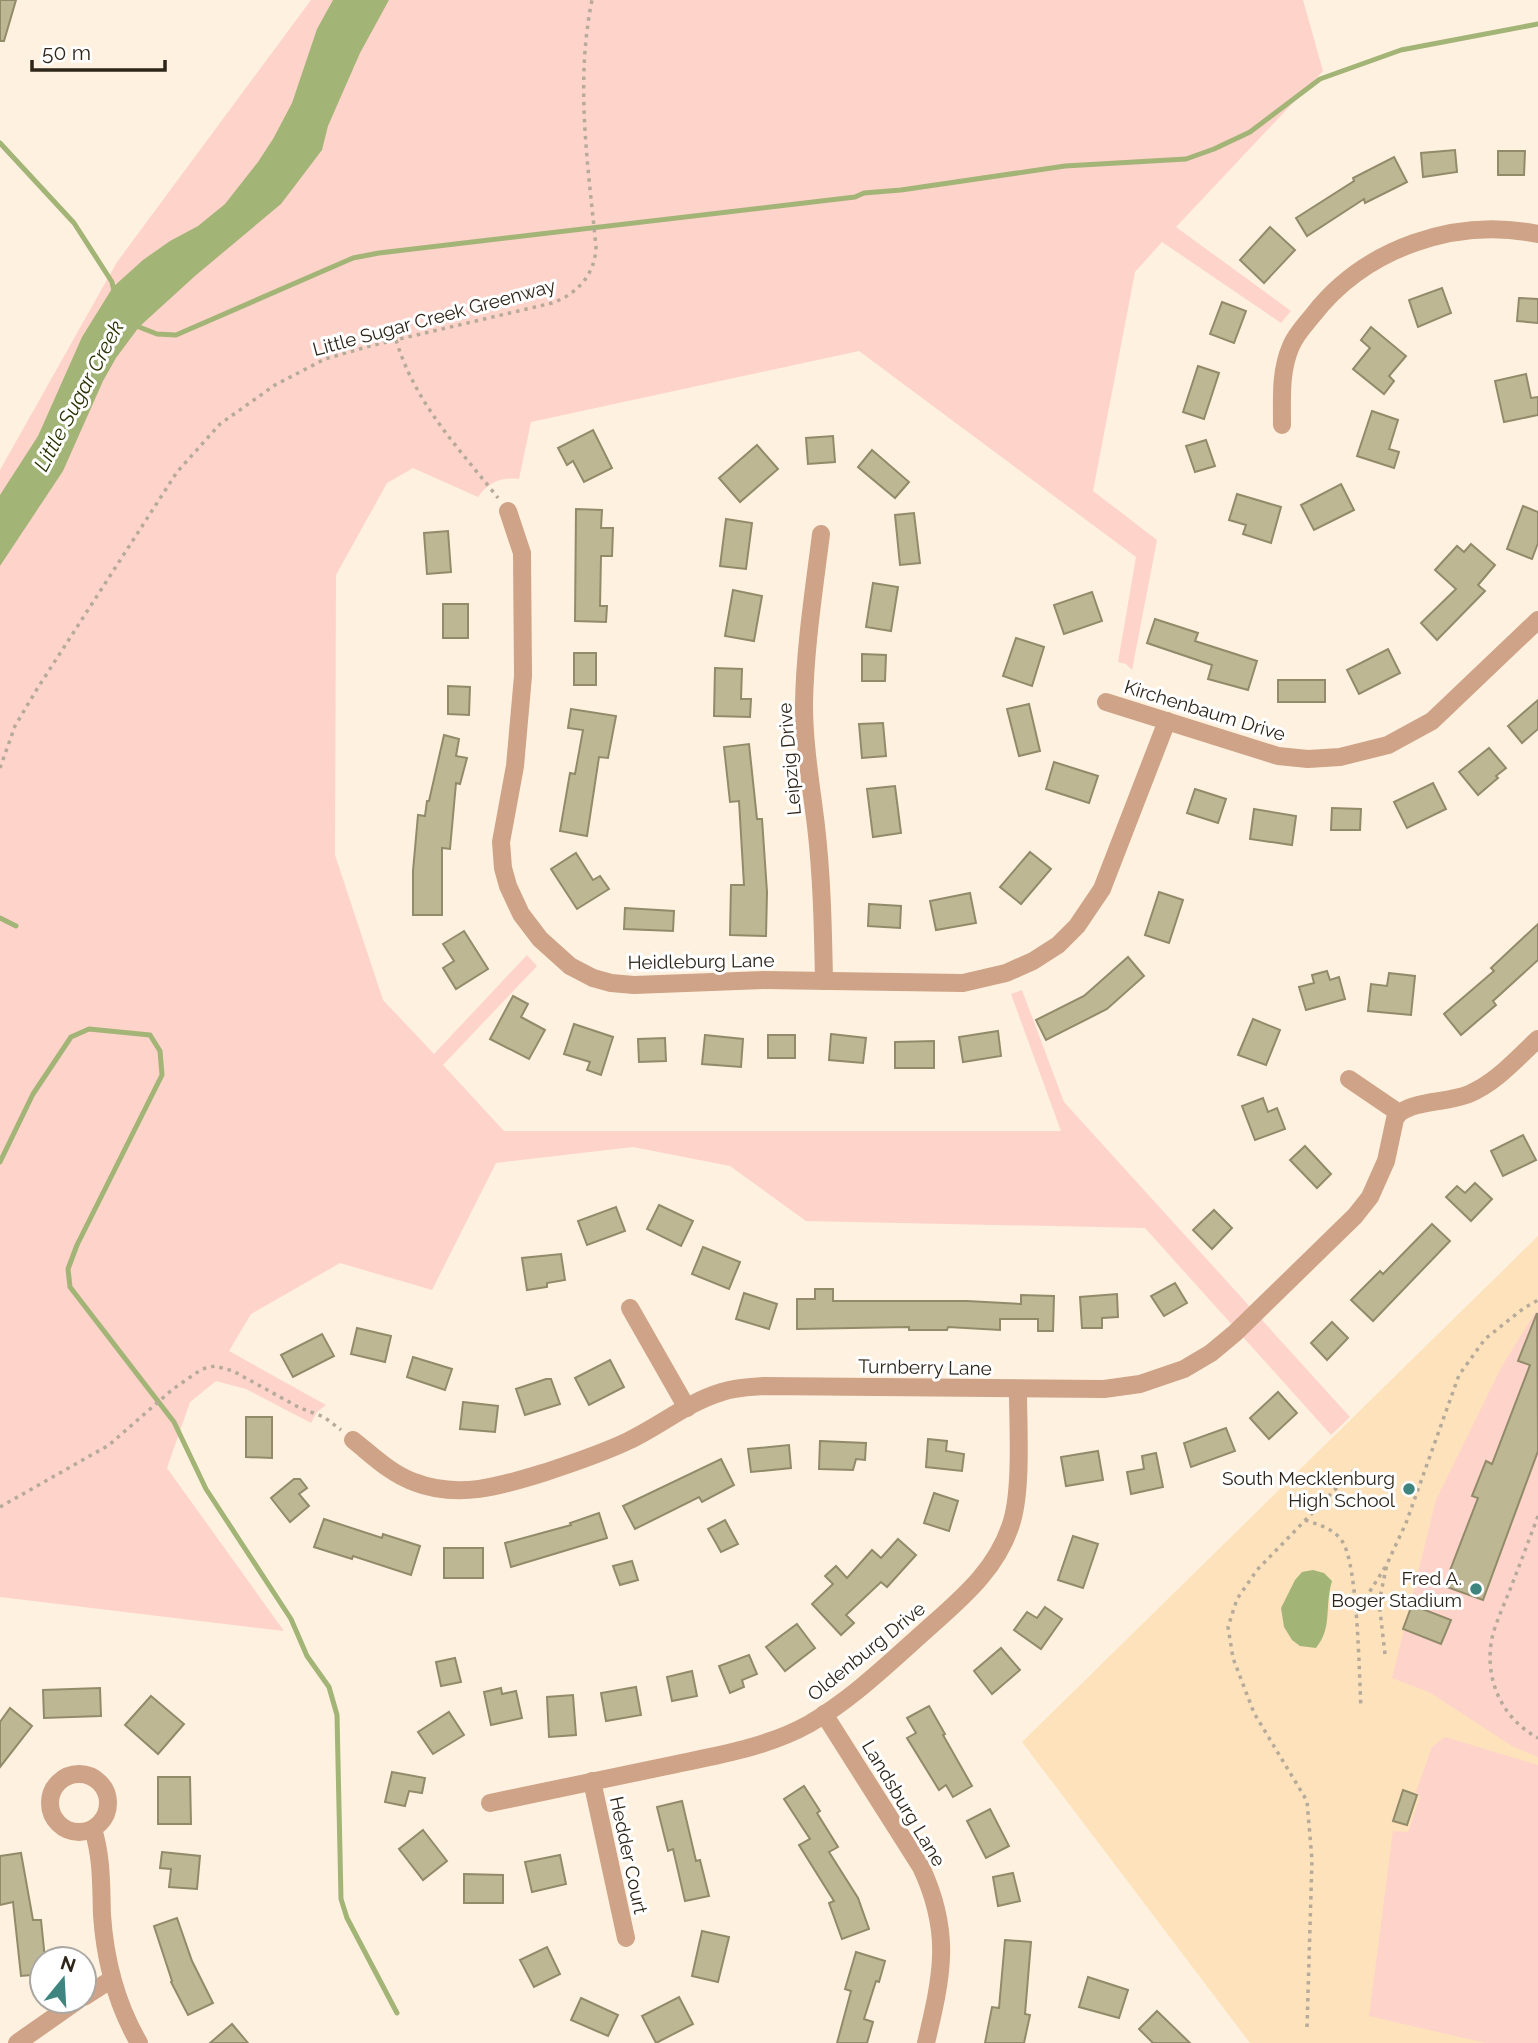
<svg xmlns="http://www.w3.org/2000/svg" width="1538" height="2043" viewBox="0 0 1538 2043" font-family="Raleway,sans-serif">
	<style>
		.built { fill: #fde2bc }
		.green { fill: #fed3ca }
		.water { fill: #a3b477 }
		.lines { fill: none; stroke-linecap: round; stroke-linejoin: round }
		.stream { stroke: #a3b477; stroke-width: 5 }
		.building { fill: #beb794; stroke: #918b6a; stroke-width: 2 }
		.path { stroke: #b6aa9a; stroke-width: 3.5; stroke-dasharray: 3.5 5; stroke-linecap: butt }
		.minor { stroke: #cea387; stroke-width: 18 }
		.poi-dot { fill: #3e857f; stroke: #fff; stroke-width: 2.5 }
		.labels { text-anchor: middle; stroke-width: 6; stroke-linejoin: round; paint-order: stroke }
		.street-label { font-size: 19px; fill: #2d2519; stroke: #fff }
		.poi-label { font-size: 19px; fill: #2d2519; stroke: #fff; text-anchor: end }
		.water-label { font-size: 21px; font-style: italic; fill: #2a3404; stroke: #fff }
	</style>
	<rect width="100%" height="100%" fill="#fff1df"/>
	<path class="built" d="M1538,1236V2043H1250L1022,1742Z"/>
	<g class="green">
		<path d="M311,0H1303L1323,71L1176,227L1291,311L1281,323L1162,242L1135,272L1093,491L1157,540L1132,670L1126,664L1118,662L1136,557L859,351L531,422L519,479C501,477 489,482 478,497L413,468L387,483L336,575L335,855L383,1000L434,1054L527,955L537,966L443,1065L504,1131H1061L1011,994L1022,990L1064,1102L1350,1417L1331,1435L1145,1228L806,1221L730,1166L633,1147L496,1163L432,1290L340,1263L251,1314L229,1351L326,1405L317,1412L311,1423L246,1389L216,1381L190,1402L167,1468L284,1631L0,1597V470L117,262Z"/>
		<path d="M1538,1312V1757L1512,1746L1429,1692L1392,1678L1436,1500L1502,1366L1535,1313Z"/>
		<path d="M1445,1737L1538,1765V2043H1486L1369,2016L1393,1831L1408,1832L1420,1797L1416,1792L1432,1747Z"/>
	</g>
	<g class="water">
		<path d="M333,0H389L360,53L328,126L322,150L281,204L195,276L139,327L116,358L103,381L63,471L0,566V495L38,436L82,337L113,287L143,260L170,241L198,226L225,204L258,162L273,139L292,103L317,29Z"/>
		<path d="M1313,1570L1324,1573L1332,1581C1324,1608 1333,1627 1316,1648L1300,1646L1292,1640L1284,1627L1281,1608L1295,1580L1302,1572Z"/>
	</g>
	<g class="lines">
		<g class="stream">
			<path d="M0,143L74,223L112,282L114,291"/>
			<path d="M134,325L157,334L176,335L353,258L379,253L855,197L864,193L901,190L1065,166L1186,159L1214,149L1250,132L1320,79L1401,50L1538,24"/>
			<path d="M0,918L16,926"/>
			<path d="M0,1162L33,1094L71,1037L89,1029L150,1035L160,1051L162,1075L77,1245L68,1269L70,1287L174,1422L206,1489L291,1619L307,1656L329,1687L337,1715L341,1899L347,1918L397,2013"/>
		</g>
	</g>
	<g class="building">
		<path d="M0,0H16L4,41H0Z"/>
		<path d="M1455,150L1457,172L1423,177L1421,153Z"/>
		<path d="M1498,151H1525L1524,175H1498Z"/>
		<path d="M1394,157L1407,182L1365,203L1364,199L1307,236L1296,218L1354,181L1353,178Z"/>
		<path d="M1270,227L1295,250L1264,283L1240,260Z"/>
		<path d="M1442,288L1451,313L1418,327L1409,300Z"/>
		<path d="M1519,298L1538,299V323L1517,321Z"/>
		<path d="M1222,302L1246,311L1234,343L1210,334Z"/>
		<path d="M1371,327L1406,356L1389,376L1394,381L1384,394L1353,369L1370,348L1361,340Z"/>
		<path d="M1198,366L1219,373L1204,419L1183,412Z"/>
		<path d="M1526,374L1531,398L1538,397V415L1504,422L1495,381Z"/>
		<path d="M1372,411L1398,420L1389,449L1399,452L1394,468L1357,456Z"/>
		<path d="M593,430L612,468L584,482L573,461L567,465L558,448Z"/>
		<path d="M833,436L835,462L808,464L806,438Z"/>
		<path d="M1206,440L1215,466L1195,472L1186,446Z"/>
		<path d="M757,445L778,469L740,502L719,478Z"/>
		<path d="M872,450L909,482L895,498L858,467Z"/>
		<path d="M1341,484L1354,510L1314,530L1301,505Z"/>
		<path d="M1237,494L1281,507L1271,543L1243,534L1246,525L1229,520Z"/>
		<path d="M1523,506L1538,512V543L1532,559L1507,549Z"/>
		<path d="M576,509L602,510L601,528H613L612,556H601L600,606H607L606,622L575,621Z"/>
		<path d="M914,513L920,563L900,565L895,515Z"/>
		<path d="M726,519L752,523L746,569L720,566Z"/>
		<path d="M448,531L451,572L427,574L424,533Z"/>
		<path d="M1471,544L1495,565L1478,585L1485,591L1437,640L1421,623L1456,589L1435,570L1457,546L1464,552Z"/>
		<path d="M873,583L898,587L891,631L866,627Z"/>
		<path d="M733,590L762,596L754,641L725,636Z"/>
		<path d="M1092,592L1102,621L1064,634L1054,605Z"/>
		<rect x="443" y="604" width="25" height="34"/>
		<path d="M1155,619L1198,633L1195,641L1257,661L1248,690L1208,679L1212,665L1147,643Z"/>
		<path d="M1016,638L1044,647L1032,686L1003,676Z"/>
		<path d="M1388,649L1400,673L1359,694L1347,670Z"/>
		<rect x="574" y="653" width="22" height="32"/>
		<path d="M862,654L886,655L885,681H862Z"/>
		<path d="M715,668L742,669L741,699H751L750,717L714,716Z"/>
		<rect x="1278" y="680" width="47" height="22"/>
		<path d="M448,686L470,687L469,715L448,714Z"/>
		<path d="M1538,700V729L1522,743L1508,726Z"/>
		<path d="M1029,704L1040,751L1019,756L1007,709Z"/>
		<path d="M571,709L616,716L608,758L599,757L587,836L560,831L570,773L575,774L583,730L568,728Z"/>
		<path d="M883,723L886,756L862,758L859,724Z"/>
		<path d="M444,735L459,739L456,756L467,758L460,784L456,783L450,849L442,848V915H413V871L418,815L425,816L427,801H429Z"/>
		<path d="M749,744L757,819H762L767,892L766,936L730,935L731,885H744L739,801L730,802L724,747Z"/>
		<path d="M1489,748L1506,768L1496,776L1498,778L1478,795L1459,772Z"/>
		<path d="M1054,762L1098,776L1089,803L1046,789Z"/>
		<path d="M1433,783L1446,809L1407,828L1394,802Z"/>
		<path d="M895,786L901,833L873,837L867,789Z"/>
		<path d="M1195,789L1226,799L1218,823L1187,813Z"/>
		<path d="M1332,808L1361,809L1360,830H1331Z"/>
		<path d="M1254,809L1296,816L1292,845L1250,839Z"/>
		<path d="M1030,852L1051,869L1021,904L1000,887Z"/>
		<path d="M576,853L593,880L600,876L609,889L577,909L551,869Z"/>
		<path d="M1159,892L1183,900L1169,943L1145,935Z"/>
		<path d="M970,893L976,923L936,930L930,901Z"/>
		<path d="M869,904L901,906L900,928L868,926Z"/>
		<path d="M625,908L674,911L673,931L624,929Z"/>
		<path d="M1538,924V960L1493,1001L1496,1005L1461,1035L1444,1014L1494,971L1491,968Z"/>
		<path d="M464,931L488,969L456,989L443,968L454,961L443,944Z"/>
		<path d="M1128,957L1144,976L1107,1009L1046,1040L1036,1020L1084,996Z"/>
		<path d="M1327,971L1330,980L1339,977L1345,999L1306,1010L1299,987L1314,983L1312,975Z"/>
		<path d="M1389,973L1415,976L1411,1015L1368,1011L1371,984L1387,986Z"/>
		<path d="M513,996L528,1004L521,1017L545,1030L529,1059L490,1039Z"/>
		<path d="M1253,1019L1280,1030L1266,1065L1238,1055Z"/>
		<path d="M574,1024L613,1037L601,1075L587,1070L590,1062L564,1054Z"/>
		<path d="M998,1031L1001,1056L963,1062L959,1037Z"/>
		<path d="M831,1034L866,1038L863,1063L829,1060Z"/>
		<path d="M705,1035L743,1039L741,1067L702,1064Z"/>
		<rect x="768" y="1035" width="27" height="23"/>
		<path d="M665,1038L666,1061L639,1062L638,1039Z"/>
		<path d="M934,1041V1068H895V1042Z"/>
		<path d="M1263,1098L1268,1112L1277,1108L1285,1129L1255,1140L1242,1106Z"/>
		<path d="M1523,1135L1536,1160L1503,1176L1491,1151Z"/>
		<path d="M1305,1146L1331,1174L1317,1188L1290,1160Z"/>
		<path d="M1475,1183L1492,1199L1471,1221L1446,1197L1457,1186L1465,1193Z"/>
		<path d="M659,1205L693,1221L681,1246L647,1229Z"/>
		<path d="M616,1207L625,1231L587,1245L578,1221Z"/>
		<path d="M1214,1210L1232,1228L1212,1249L1193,1230Z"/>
		<path d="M1432,1224L1450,1241L1373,1321L1351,1300L1380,1271L1383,1274Z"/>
		<path d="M703,1247L740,1262L729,1289L692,1274Z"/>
		<path d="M561,1254L565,1280L547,1283V1287L527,1290L522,1258Z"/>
		<path d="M1175,1283L1187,1303L1164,1316L1151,1296Z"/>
		<path d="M815,1289H833V1301H967L1021,1304V1295L1054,1296L1053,1331H1038V1319H1000V1330L948,1327L947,1330H909V1327L797,1329V1299H815Z"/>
		<path d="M744,1293L777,1304L769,1329L736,1319Z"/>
		<path d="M1117,1294L1118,1317L1102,1318V1328H1082L1080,1297Z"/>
		<path d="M1537,1313L1538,1451L1483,1600L1444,1586L1478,1498L1472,1496L1486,1461L1492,1464L1530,1365L1518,1361Z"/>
		<path d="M1332,1322L1348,1338L1327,1360L1311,1343Z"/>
		<path d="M357,1328L391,1336L385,1362L351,1354Z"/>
		<path d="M322,1334L334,1356L293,1377L281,1355Z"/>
		<path d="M413,1357L452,1369L445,1390L407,1377Z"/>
		<path d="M610,1360L624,1387L589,1405L575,1378Z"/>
		<path d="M546,1379H551L560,1404L525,1415L516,1389Z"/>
		<path d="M1278,1392L1297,1413L1269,1439L1250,1418Z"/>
		<path d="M463,1402L498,1406L495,1432L460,1429Z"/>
		<path d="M246,1417H272V1458L246,1457Z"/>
		<path d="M1226,1428L1235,1451L1191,1467L1184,1443Z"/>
		<path d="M928,1439L947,1441L946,1451L964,1454L962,1471L926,1467Z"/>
		<path d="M820,1441L866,1443L865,1460L856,1459L853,1470L819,1469Z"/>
		<path d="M789,1445L791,1468L751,1472L748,1449Z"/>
		<path d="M1098,1451L1103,1480L1066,1486L1061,1457Z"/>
		<path d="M1156,1453L1163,1487L1131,1494L1127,1472L1144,1469L1142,1456Z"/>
		<path d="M721,1459L734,1485L702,1502L699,1497L635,1529L623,1506Z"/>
		<path d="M294,1479H300L307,1488L299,1494L309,1506L290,1522L271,1498Z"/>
		<path d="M934,1493L958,1501L949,1531L924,1523Z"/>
		<path d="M599,1513L607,1538L511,1567L505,1543L571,1525L570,1523Z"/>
		<path d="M324,1519L382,1538L383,1534L420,1546L411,1575L353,1556L352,1559L314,1547Z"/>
		<path d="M725,1520L738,1544L721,1552L708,1529Z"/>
		<path d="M1073,1536L1098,1544L1083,1588L1058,1580Z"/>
		<path d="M898,1539L916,1555L887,1587L881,1582L846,1615L854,1623L841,1635L812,1604L833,1584L825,1576L836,1566L847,1578L872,1550L881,1558Z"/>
		<rect x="444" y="1548" width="39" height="30"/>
		<path d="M632,1561L638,1580L620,1585L613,1566Z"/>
		<path d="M1412,1605L1451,1620L1441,1644L1403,1629Z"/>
		<path d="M1045,1607L1062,1619L1041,1649L1014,1630L1027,1612L1037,1618Z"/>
		<path d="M797,1624L815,1648L785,1671L766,1647Z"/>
		<path d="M1001,1648L1020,1670L992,1694L974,1671Z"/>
		<path d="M749,1655L757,1674L742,1680L744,1687L730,1693L719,1666Z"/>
		<path d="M455,1658L461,1682L441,1686L436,1662Z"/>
		<path d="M692,1671L697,1696L672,1701L667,1677Z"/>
		<path d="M636,1687L641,1715L606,1721L601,1693Z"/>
		<path d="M100,1688L101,1716L44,1718L43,1690Z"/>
		<path d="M501,1688L502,1694L516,1691L522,1718L491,1725L484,1692Z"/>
		<path d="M573,1695L576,1735L549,1737L547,1697Z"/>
		<path d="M151,1696L184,1724L158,1754L125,1725Z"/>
		<path d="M929,1706L945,1734L943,1735L972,1786L953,1797L946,1785L939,1790L907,1738L916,1733L907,1718Z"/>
		<path d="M10,1708L32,1726L0,1767V1722Z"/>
		<path d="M449,1712L464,1735L433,1754L418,1732Z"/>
		<path d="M392,1772L425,1778L422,1793L409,1791L405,1806L385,1802Z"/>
		<path d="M158,1777H190L191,1824H158Z"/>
		<path d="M804,1786L820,1811L817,1813L838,1847L829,1852L858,1898L869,1929L842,1939L829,1903L834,1901L799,1845L810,1839L784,1799Z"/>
		<path d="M1403,1790L1417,1795L1407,1825L1393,1821Z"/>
		<path d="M682,1801L696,1861L700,1860L709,1896L685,1901L673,1849L668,1851L657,1807Z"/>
		<path d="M990,1809L1009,1846L986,1858L967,1821Z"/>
		<path d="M423,1830L447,1861L423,1880L399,1849Z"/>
		<path d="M162,1852L200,1856L197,1889L169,1887L171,1869L160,1868Z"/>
		<path d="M21,1853L33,1920H41L45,1959H42V1974L21,1976L13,1902L0,1905V1856Z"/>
		<path d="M560,1855L566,1884L532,1892L525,1862Z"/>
		<path d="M1013,1873L1020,1901L998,1906L993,1877Z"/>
		<path d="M464,1874L503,1875V1903H464Z"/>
		<path d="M177,1918L192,1961L213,2003L188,2015L171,1982L172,1981L154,1926Z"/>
		<path d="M702,1931L729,1937L718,1982L692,1976Z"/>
		<path d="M1005,1940L1031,1942L1025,2014L1030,2015L1024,2043H985L992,2007L999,2008Z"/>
		<path d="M547,1947L560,1974L534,1987L520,1960Z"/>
		<path d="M856,1952L885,1961L879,1982L876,1981L864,2019L873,2022L867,2043H837L851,1991L845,1989Z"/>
		<path d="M1088,1977L1128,1990L1119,2018L1079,2007Z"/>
		<path d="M679,1997L693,2024L656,2043L642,2016Z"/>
		<path d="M581,1998L618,2015L608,2036L571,2020Z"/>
		<path d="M1157,2011L1190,2043H1153L1139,2029Z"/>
		<path d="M232,2024L248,2043H210Z"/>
	</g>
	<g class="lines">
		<g class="path">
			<path d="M396,340C416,405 458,447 498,498"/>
			<path d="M0,768L15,726L37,689L177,472L220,424L275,385L325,359L370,346L552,303C577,294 595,275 596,247C588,164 575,83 592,0"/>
			<path d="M0,1507L109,1445L173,1389L202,1369L215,1366L233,1371L300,1408L324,1417L341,1430"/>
			<path d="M1538,1516C1529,1540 1520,1564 1511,1587C1505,1603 1496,1621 1492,1638C1484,1678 1501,1718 1538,1738"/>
			<path d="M1305,1520C1319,1525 1333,1528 1342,1541C1358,1563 1359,1675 1361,1708"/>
			<path d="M1356,1613L1386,1566"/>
			<path d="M1385,1654L1379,1602L1387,1564L1406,1523L1459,1375L1485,1339L1524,1308L1538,1300"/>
			<path d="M1307,2027L1312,1860L1307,1801L1254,1713L1233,1658L1228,1627L1237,1599L1257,1570L1355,1469"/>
		</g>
		<g class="minor">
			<path d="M1282,425C1282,398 1280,371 1291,346C1296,334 1305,325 1313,315C1365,248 1455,217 1538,234"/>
			<path d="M508,511L522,553L523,676L515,766L501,842L503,868L508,886L521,914L540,939L570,966L593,978L611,983L634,985L764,980L963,983L1006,973L1033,961L1058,945L1077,926L1102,889L1167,721"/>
			<path d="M821,534C814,590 805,647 804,704C804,745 811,785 816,826C822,877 823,929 824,981"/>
			<path d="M1106,702L1278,756L1308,759L1340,757L1388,745L1432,721L1538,620"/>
			<path d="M1349,1079L1399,1113C1418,1100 1447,1103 1469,1094C1497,1082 1516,1059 1538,1039"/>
			<path d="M630,1308L687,1408"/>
			<path d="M353,1440C372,1455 391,1474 414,1482C460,1500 504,1485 549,1471C576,1462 603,1453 628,1441C660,1426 688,1402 722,1392C736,1387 750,1387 764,1386L1104,1389L1140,1384L1184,1369L1211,1353L1235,1333L1355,1216L1370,1197L1386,1161L1395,1119L1399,1113"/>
			<path d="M824,1714L921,1867C952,1933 942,1975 926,2043"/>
			<circle cx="79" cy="1803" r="29"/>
			<path d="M592,1781L626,1938"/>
			<path d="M490,1803C549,1791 608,1778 667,1766C714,1756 766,1748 809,1724C852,1699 888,1664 925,1631C961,1599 998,1569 1012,1521C1022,1487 1018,1426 1018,1389"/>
			<path d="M93,1829C102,1858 101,1885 102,1915C105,1960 116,2003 139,2043"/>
			<path d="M84,1997L112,1979"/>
			<path d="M17,2043L77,2001"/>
		</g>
	</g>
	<g class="poi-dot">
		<circle cx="1409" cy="1489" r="7"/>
		<circle cx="1476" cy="1589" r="7"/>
	</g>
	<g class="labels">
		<g class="street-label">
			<text transform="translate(434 317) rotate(-15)" y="7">Little Sugar Creek Greenway</text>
			<text transform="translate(1205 710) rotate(17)" y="7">Kirchenbaum Drive</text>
			<text transform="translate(789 759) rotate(-95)" y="7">Leipzig Drive</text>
			<text transform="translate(701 961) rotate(-1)" y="7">Heidleburg Lane</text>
			<text transform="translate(925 1367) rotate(1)" y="7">Turnberry Lane</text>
			<text transform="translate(866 1651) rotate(-39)" y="7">Oldenburg Drive</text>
			<text transform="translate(904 1803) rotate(59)" y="7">Landsburg Lane</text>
			<text transform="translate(629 1855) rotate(78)" y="7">Hedder Court</text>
		</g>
		<g class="poi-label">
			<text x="1395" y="1485">South Mecklenburg<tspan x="1395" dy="22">High School</tspan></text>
			<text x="1462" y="1585">Fred A.<tspan x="1462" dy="22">Boger Stadium</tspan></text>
		</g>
		<g class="water-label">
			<text transform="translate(79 396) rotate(-62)" y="7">Little Sugar Creek</text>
		</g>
	</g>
	<g transform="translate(63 1980) rotate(18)"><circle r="33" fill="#ffffff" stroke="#aba8a3" stroke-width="2"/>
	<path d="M0-5L12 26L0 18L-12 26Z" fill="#3e857f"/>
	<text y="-10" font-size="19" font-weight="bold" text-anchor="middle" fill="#2d2519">N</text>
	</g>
	<path d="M32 60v10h133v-10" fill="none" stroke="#2d2519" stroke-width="3.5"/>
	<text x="42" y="60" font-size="21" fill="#2d2519" stroke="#ffffff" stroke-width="5" paint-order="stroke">50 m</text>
</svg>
